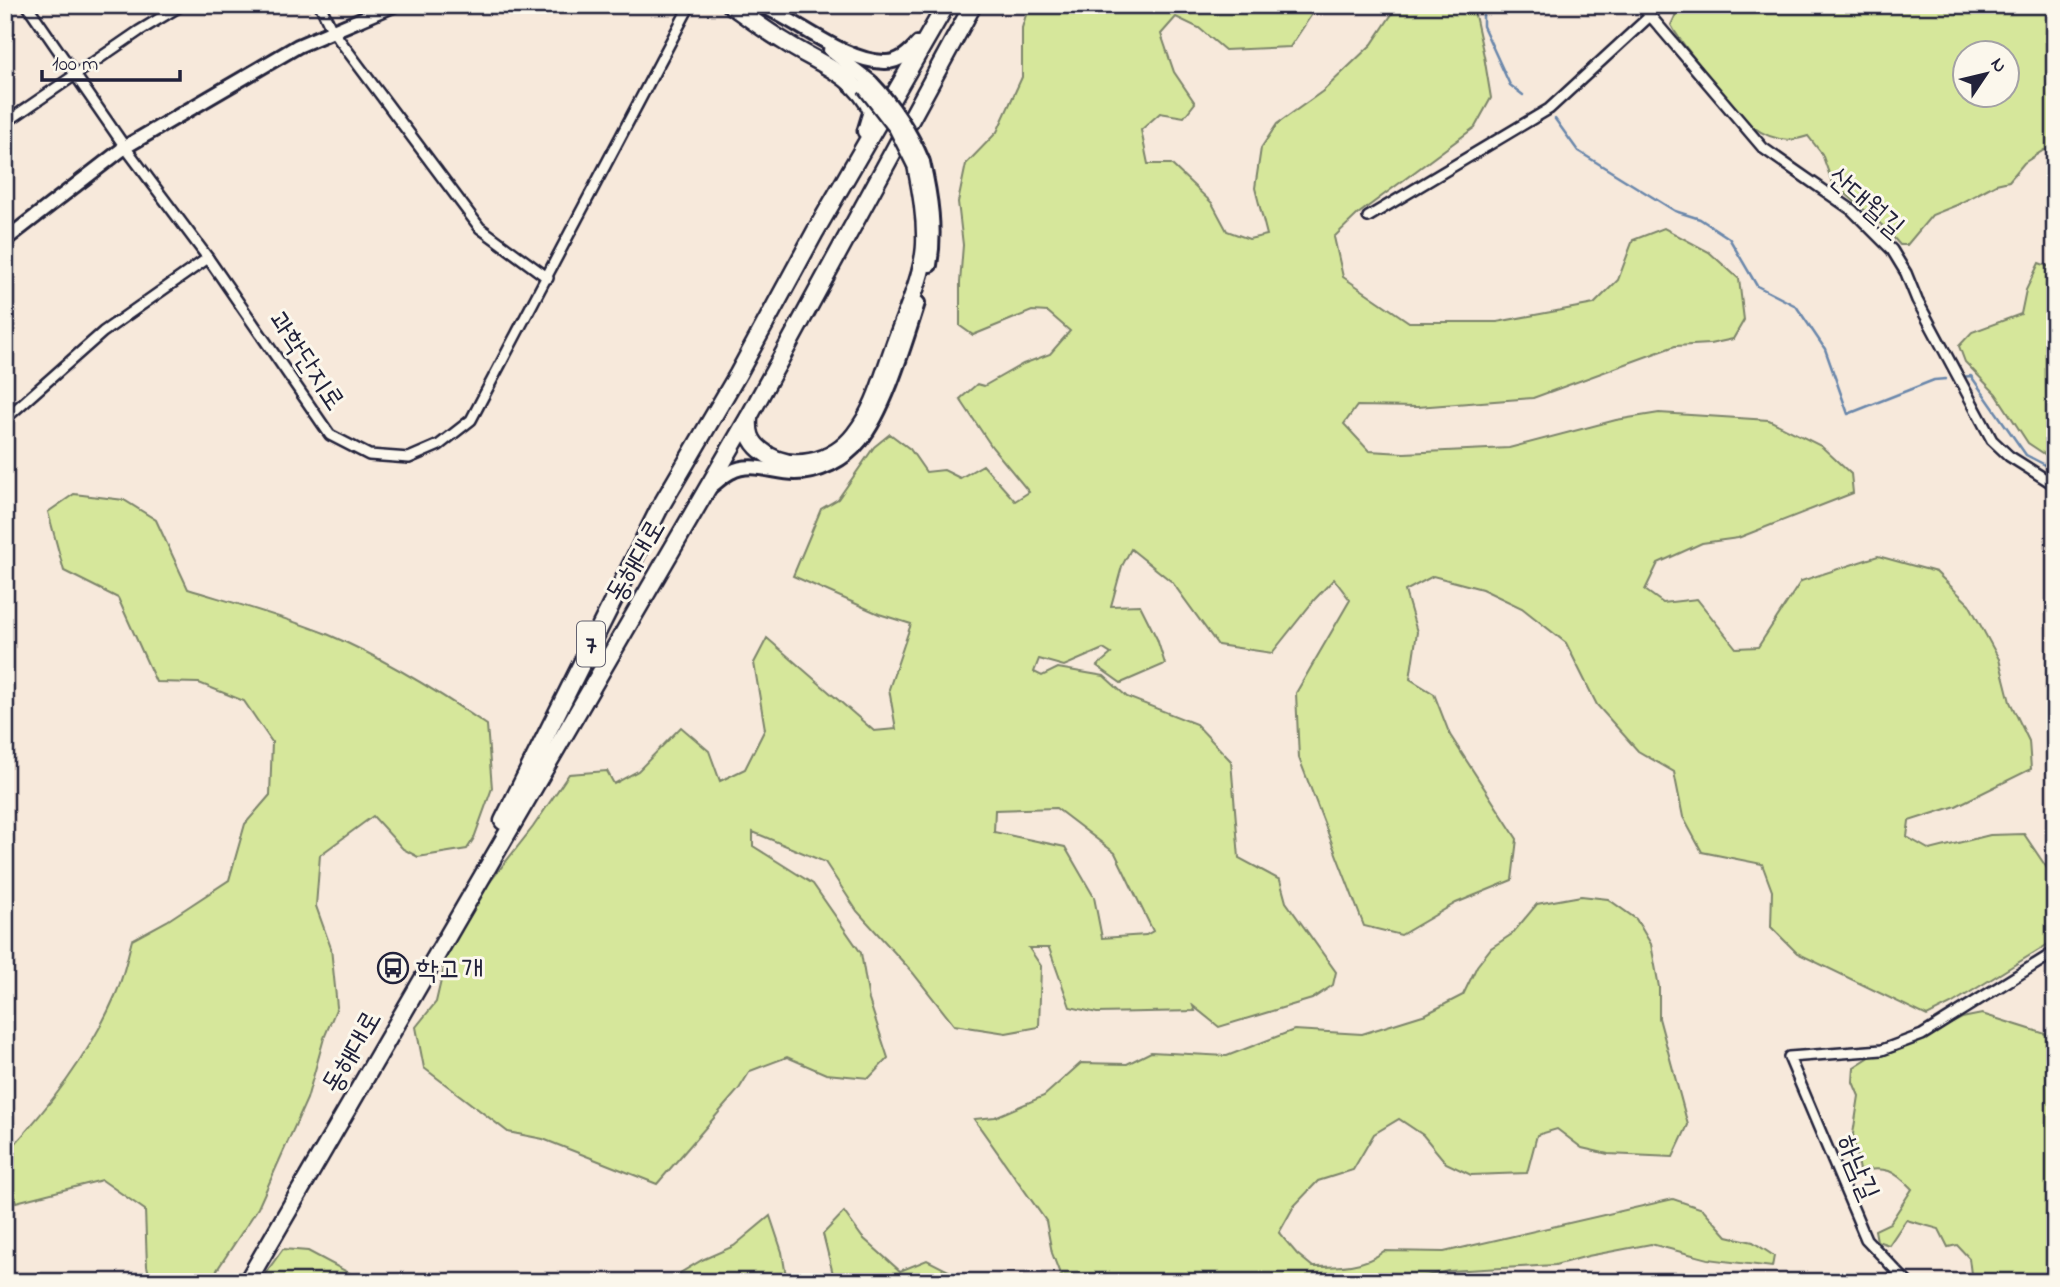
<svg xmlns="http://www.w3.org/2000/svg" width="2060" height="1287" viewBox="0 0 2060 1287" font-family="'Indie Flower','Poor Story',sans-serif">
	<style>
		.green { fill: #d6e79b; stroke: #7c846b; stroke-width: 2; fill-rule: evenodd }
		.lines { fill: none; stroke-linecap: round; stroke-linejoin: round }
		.stream { stroke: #6a87ab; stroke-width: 2.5 }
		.street-casing { stroke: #22223b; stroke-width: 14 }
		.secondary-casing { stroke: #22223b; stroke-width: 18 }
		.highway-casing { stroke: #22223b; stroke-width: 21 }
		.street { stroke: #fbf7ec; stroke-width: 9 }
		.secondary { stroke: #fbf7ec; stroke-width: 12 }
		.highway { stroke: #fbf7ec; stroke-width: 16 }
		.secondary-bridge-casing { stroke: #22223b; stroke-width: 18; stroke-linecap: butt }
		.highway-bridge-casing { stroke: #22223b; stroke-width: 21; stroke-linecap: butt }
		.secondary-bridge { stroke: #fbf7ec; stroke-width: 12 }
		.highway-bridge { stroke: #fbf7ec; stroke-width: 16 }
		.labels { text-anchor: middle; stroke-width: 6; stroke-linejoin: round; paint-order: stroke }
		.shield { fill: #fbf7ec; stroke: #636270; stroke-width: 2 }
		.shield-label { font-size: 26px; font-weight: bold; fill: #22223b }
		.street-label { font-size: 28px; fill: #22223b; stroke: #fbf7ec }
		.poi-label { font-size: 28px; fill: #22223b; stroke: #fbf7ec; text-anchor: start }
	</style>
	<rect width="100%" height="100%" fill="#f7e9db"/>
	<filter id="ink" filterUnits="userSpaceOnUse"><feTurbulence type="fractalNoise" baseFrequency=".0143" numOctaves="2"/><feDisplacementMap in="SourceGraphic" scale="14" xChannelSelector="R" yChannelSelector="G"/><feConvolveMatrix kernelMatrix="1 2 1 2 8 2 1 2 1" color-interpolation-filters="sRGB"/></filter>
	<g filter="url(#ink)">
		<g class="green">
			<path d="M1029,5H1318L1290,47L1225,50L1199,28L1176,17L1161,34L1174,72L1195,103L1184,117L1160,113L1141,130L1148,164H1171L1212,203L1227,231L1249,239L1267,235L1255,188L1261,148L1277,124L1323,91L1372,44L1398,5H1466L1475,15L1484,56L1491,98L1475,127L1358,214L1334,237L1343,277L1409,322H1497L1594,304L1618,280L1633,240L1664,228L1709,252L1739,279L1744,320L1733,339L1710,344L1675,346L1533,398L1417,407L1357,406L1344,424L1369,451L1404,453L1509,448L1616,420L1659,413L1769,420L1821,446L1851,474L1853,493L1738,538L1702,543L1658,563L1645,590L1663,603L1697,599L1736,648L1758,647L1801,581L1878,556L1936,572L1969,604L1999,659L2010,702L2029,741L2031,769L1956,806L1909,821L1907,837L1930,850L1990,835L2024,834L2055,880V931L2050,943L1951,1004L1927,1016L1797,953L1771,927L1772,891L1762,864L1702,852L1683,817L1674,772L1638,751L1597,705L1566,643L1522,608L1482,589L1433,576L1405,591L1417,632L1410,679L1434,694L1450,735L1517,839L1512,880L1456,903L1401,935L1364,926L1299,758L1296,693L1350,600L1334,579L1315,599L1272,653L1218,645L1172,582L1131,549L1122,566L1111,606L1140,605L1157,639L1165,664L1121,683L1097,666L1111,654L1103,649L1064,666L1039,659L1034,672L1042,676L1058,668L1104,676L1127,697L1196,724L1231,761L1239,858L1280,880L1286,902L1336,972L1333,985L1312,999L1219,1027L1193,1006L1195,1011L1097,1013L1070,1007L1049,948H1029L1041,966L1039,1027L1006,1033L954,1025L913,973L857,911L825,862L753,832V846L813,884L861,953L869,1000L888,1058L869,1078L826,1074L787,1057L750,1071L739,1089L657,1184L543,1139L508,1132L424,1068L416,1027L436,1002L453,929L533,827L569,774L607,771L614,784L638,771L681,727L709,751L720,781L745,769L765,729L754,663L767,638L874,731L896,729L889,689L911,624L879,614L793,576L821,509L838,499L874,447L890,434L910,449L926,472L944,470L960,478L983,465L1015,501L1029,492L992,447L960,399L977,384L984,386L1023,364L1050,354L1070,331L1048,312L1032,311L973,335L960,326V283L963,245L958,202L966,164L997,132L1022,77V28ZM1056,808L1115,853L1153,931L1146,935L1102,938L1094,897L1065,847L994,832L995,810Z"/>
			<path d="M1680,5H2055V156L2044,150L2024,163L2009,181L1996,184L1957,205L1932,215L1907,245H1900L1884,227L1832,182L1822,154L1808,136C1759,154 1728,102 1703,69C1691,53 1680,42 1671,25ZM1966,52H2008V94H1966Z"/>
			<path d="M2039,263L2055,269V461L2028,443L1996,394L1965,362L1959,346L1972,332L2021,314L2026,290Z"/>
			<path d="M74,494L124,500L156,520L188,589C234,603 282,616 327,634C384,658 437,691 487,725L492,788L474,838L467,849L418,857L403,849L373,816L320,855L316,906L331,948L337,1007L324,1038L307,1099L258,1208L209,1282H151L147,1266L145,1210L102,1180L16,1202L5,1171V1155C49,1107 89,1056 115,996C123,979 127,958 132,940L167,921L229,880L245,824L270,795L272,742L244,701L199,683L156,682L118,598L64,571L48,512Z"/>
			<path d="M1581,896L1608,899L1636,919L1651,944L1659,987V1018L1688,1125L1673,1157L1608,1154L1582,1148L1557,1129L1537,1135L1527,1173L1471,1175L1446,1163L1423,1135L1399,1119L1374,1134L1353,1170L1318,1181L1294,1206L1279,1233L1297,1254L1313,1267C1338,1267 1365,1267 1384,1251L1444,1252L1673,1199L1703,1209L1727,1236L1753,1242L1774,1256L1772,1267L1708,1259L1651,1244L1588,1256L1555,1265L1448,1271L1401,1282H1063L1052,1253L1046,1221L974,1119L995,1117L1044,1096L1081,1063L1127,1064L1151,1052L1227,1056L1294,1030L1362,1034L1426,1014L1463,995L1477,966L1491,948L1512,934L1537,904Z"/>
			<path d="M1982,1014L2055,1037V1190L2051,1206L2055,1215V1282H1972L1969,1258L1957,1245L1948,1247L1939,1229L1906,1220L1889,1245L1877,1241L1875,1230L1890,1223L1912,1189C1894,1170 1886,1166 1859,1171L1853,1134L1859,1096L1853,1082L1854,1067L1873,1055L1900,1049L1962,1018Z"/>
			<path d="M844,1212L862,1237L900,1271L927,1260L970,1282H835L823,1234Z"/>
			<path d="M770,1216L782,1252L787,1282H665L702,1260L734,1246Z"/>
			<path d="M283,1249L308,1251L366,1282H259Z"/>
		</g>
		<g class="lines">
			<g class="stream">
				<path d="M1483,5V26L1510,85L1523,95"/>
				<path d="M1555,119L1578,151L1675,211L1700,219L1729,238L1757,286L1796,306L1825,349L1848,414L1934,380L1946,379"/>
				<path d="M1961,377L1971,376L2026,455L2055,470"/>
			</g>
			<g class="street-casing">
				<g id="street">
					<path d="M27,5L125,147L208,258L330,435L369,455L409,458L439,445L471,420L690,5"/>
					<path d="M320,5L332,30L480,228L548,278"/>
					<path d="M1641,5L1763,148L1852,210L1892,250L1906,273L1917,300L1992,440L2009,456L2055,485"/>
					<path d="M5,123L139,31L182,5"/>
					<path d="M1368,217L1549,109L1650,16"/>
					<path d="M5,419L103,332L208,258"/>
					<path d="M1907,1282L1866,1239L1789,1057L1882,1050L1922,1035L2055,952"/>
				</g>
			</g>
			<g class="secondary-casing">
				<g id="secondary">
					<path d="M760,5C797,20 846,63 886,62C900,62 910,52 918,43"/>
					<path d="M830,50L871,82"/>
					<path d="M923,162C931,197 936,230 930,265"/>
					<path d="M5,240L125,147L298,46L394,5"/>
					<path d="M709,488C716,483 723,476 731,472C751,461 774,473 795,473C819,473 845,460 860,441C885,412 906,340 918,303"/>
				</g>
			</g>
			<g class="highway-casing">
				<g id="highway">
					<path d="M731,5C749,18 766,31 785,42C817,63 855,74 872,111L866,131"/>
					<path d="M749,418C748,432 750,441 761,450C789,474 833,463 855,434C875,409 883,376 894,346C904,318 924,274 925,244C926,217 921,191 916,165"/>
					<path d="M503,821L659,509L738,374L815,232L946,5"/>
					<path d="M247,1282L750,415L973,5"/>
				</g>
			</g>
			<use href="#street" class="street"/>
			<use href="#secondary" class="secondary"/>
			<use href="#highway" class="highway"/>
			<g class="secondary-bridge-casing">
				<path id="secondary-bridge" d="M871,82C894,106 910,131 923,162"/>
			</g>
			<g class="highway-bridge-casing">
				<path id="highway-bridge" d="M866,87L897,127L916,165"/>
			</g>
			<use href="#secondary-bridge" class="secondary-bridge"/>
			<use href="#highway-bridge" class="highway-bridge"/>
		</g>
	</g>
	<defs>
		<g id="bus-ring" transform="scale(1.575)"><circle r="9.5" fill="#fbf7ec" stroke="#22223b" stroke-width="1.5"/><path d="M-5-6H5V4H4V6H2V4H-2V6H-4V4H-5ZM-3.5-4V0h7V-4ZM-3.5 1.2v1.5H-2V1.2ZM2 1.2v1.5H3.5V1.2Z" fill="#22223b"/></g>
	</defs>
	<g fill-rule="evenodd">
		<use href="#bus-ring" x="393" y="968"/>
	</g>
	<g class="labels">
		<rect class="shield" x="577" y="621.5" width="28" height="45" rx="5"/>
		<g class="shield-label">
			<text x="591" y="653">7</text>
		</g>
		<g class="street-label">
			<text transform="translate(1867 201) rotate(41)" y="10">산대월길</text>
			<text transform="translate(308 360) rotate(56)" y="10">과학단지로</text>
			<text transform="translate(634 560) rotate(-60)" y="10">동해대로</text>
			<text transform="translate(350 1051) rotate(-60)" y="10">동해대로</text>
			<text transform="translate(1859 1167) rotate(67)" y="10">하남길</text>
		</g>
		<g class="poi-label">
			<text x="416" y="978">학고개</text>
		</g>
	</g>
	<rect width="2060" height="1287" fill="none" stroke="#fbf7ec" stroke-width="28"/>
	<rect x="14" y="14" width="2032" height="1259" fill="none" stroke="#22223b" stroke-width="2.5" filter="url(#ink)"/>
	<g transform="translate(1986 74) rotate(55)"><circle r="33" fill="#fbf7ec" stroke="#a4a2a5" stroke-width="2"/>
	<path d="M0-5L12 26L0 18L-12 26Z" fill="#22223b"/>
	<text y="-10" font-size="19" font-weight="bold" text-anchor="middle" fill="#22223b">N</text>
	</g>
	<path d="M42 70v10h138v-10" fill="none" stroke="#22223b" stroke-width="3.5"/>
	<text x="52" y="70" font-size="21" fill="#22223b" stroke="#fbf7ec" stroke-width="5" paint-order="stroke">100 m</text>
</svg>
